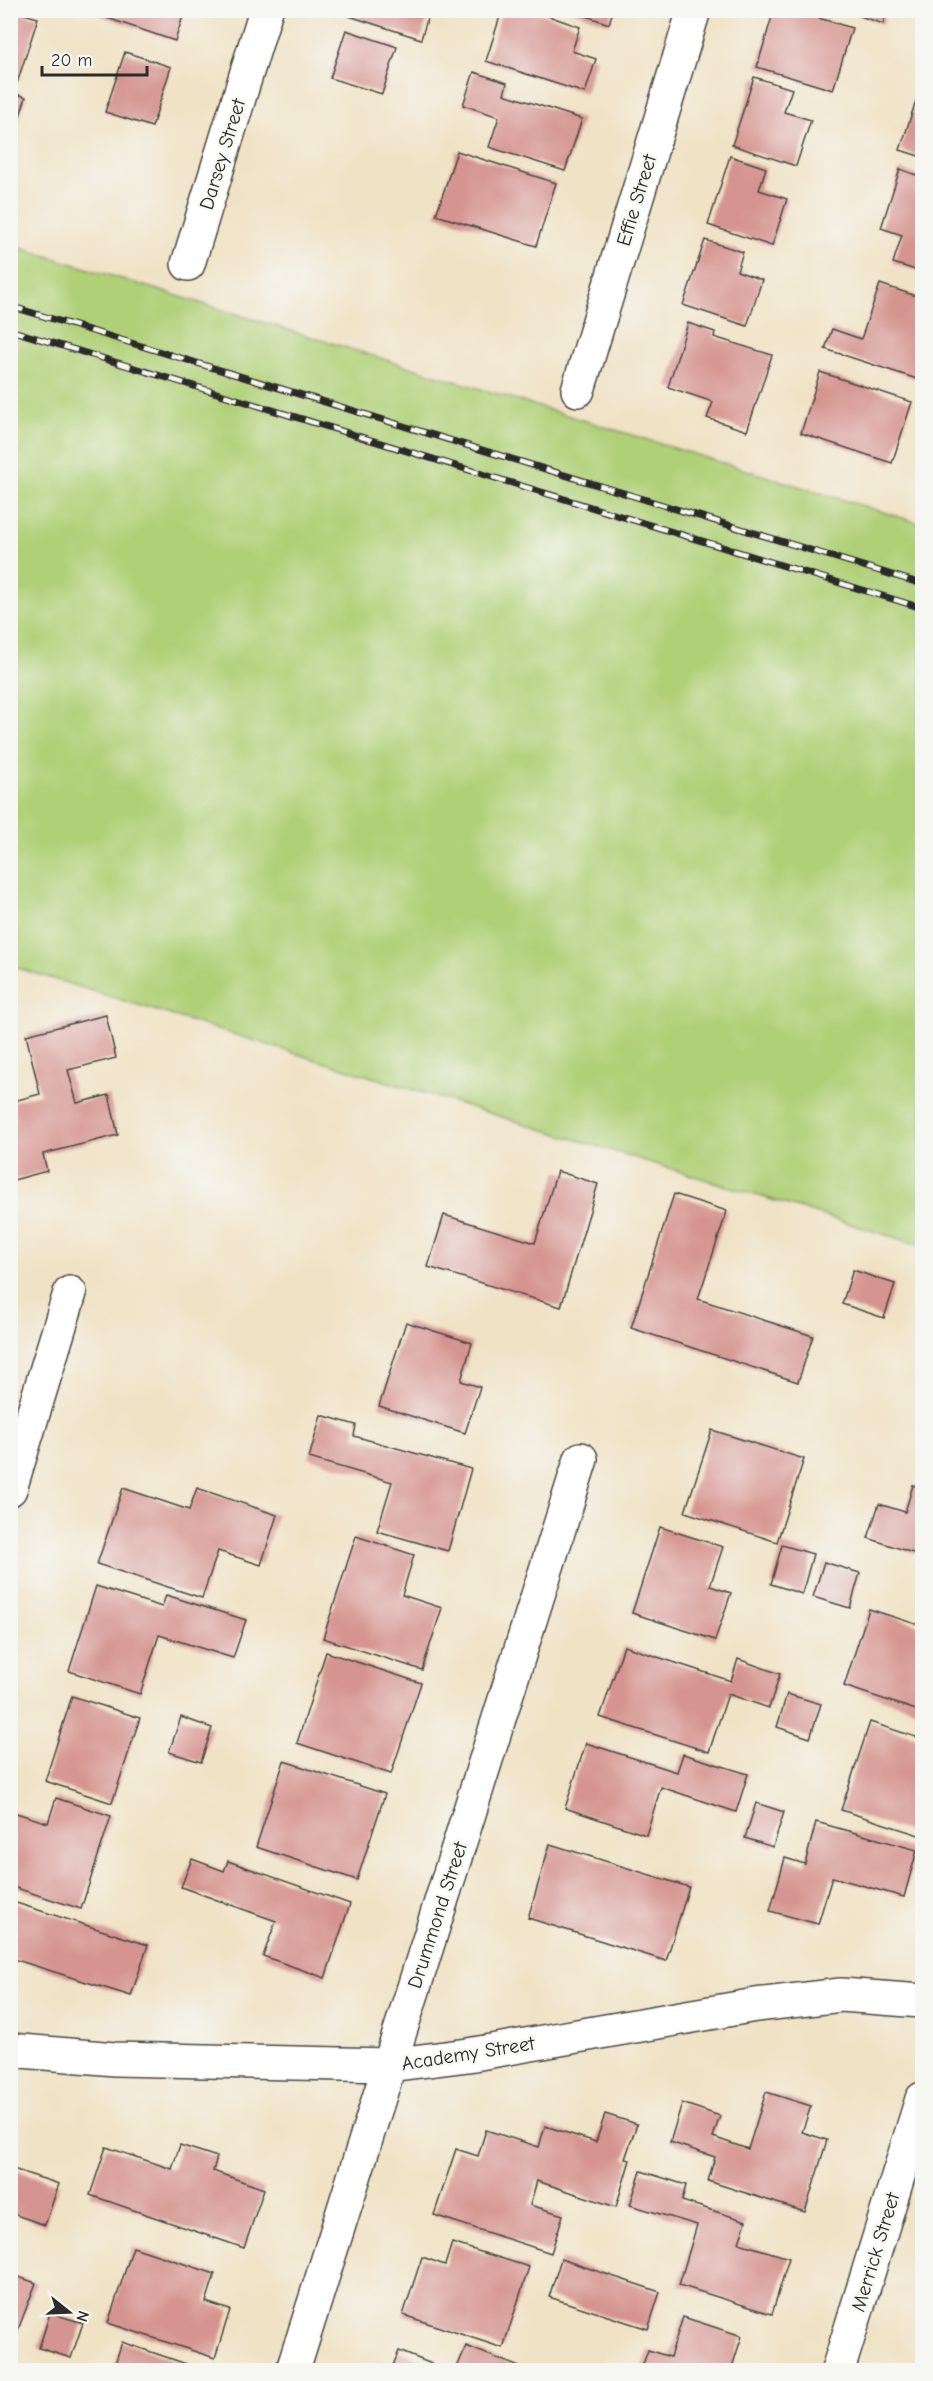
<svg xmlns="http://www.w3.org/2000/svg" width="933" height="2381" viewBox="0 0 933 2381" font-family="'Comic Neue',sans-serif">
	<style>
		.green { fill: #b0d077; stroke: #6e7e51; stroke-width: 1.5 }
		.building { fill: #d69490 }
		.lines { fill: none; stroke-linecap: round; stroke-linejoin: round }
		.minor-casing { stroke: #494642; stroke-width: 36 }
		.minor { stroke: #fff; stroke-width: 33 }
		.rail-casing { stroke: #2b2b2b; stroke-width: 7 }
		.rail { stroke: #f6f6f2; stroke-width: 4.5; stroke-dasharray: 14; stroke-linecap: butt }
		.labels { text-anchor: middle; stroke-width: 4.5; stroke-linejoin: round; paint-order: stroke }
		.street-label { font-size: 20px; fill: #2b2b2b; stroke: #f6f6f2 }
	</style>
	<rect width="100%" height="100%" fill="#f6f6f2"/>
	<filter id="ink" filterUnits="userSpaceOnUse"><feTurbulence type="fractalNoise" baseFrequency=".0167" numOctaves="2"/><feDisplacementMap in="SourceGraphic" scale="12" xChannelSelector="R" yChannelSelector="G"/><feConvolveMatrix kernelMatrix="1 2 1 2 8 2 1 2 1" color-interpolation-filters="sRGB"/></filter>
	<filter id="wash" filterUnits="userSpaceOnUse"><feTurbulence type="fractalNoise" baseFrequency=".008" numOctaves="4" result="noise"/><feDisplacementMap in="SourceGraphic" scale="24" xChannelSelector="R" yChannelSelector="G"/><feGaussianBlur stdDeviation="1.35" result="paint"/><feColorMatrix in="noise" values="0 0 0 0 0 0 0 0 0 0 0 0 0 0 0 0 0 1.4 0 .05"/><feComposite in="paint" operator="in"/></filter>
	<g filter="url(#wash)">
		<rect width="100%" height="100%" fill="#f0e2c5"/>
		<path class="green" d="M11,245L922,524V1246L11,966Z"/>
		<g id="blocks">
			<g class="building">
				<path d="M10,10L38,18L17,83L10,81Z"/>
				<path d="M103,10H185L175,41L101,16Z"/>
				<path d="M351,10H430L421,39L349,16Z"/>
				<path d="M502,10H531L580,27L572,51L596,59L585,93L486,61Z"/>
				<path d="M569,10H613L609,24Z"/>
				<path d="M774,10H792L852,28L833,90L757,67Z"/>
				<path d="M843,10H887L883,24Z"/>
				<path d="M346,30L397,47L382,94L330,78Z"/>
				<path d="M125,52L171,67L152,127L105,112Z"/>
				<path d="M474,72L507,83L504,94L582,119L565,171L489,147L499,117L463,105Z"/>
				<path d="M754,77L792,89L784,112L811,120L796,166L732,145Z"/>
				<path d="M922,82V157L900,150Z"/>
				<path d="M10,92L26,97L11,144H10Z"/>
				<path d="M457,151L556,183L536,246L436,215Z"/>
				<path d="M730,156L766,168L759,190L787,199L772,246L708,225Z"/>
				<path d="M900,169L922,177V272L893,263L902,235L881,228Z"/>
				<path d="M705,240L743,252L737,271L762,280L747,326L683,305Z"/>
				<path d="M880,284L922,298V372L920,380L825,349L832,329L861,339Z"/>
				<path d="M688,323L715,332L714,337L772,355L747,431L707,418L713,402L668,387Z"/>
				<path d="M820,372L912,402L892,463L801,433Z"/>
				<path d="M106,1015L116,1058L68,1070L77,1103L109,1095L118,1135L43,1154L47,1171L10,1181V1102L40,1094L26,1035Z"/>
				<path d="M557,1171L598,1184L561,1307L428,1267L444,1215L535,1243Z"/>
				<path d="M674,1194L727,1211L698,1299L813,1336L798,1382L631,1328Z"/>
				<path d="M853,1270L895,1284L884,1318L842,1304Z"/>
				<path d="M406,1322L472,1343L461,1381L480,1387L465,1433L379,1406Z"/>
				<path d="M321,1415L356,1425L354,1436L471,1469L448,1551L377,1531L392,1482L309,1458Z"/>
				<path d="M712,1430L804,1459L777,1542L685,1512Z"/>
				<path d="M913,1485L922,1488V1556L868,1538L879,1504L905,1512Z"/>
				<path d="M123,1488L189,1510L197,1488L277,1515L261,1565L218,1551L202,1598L97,1564Z"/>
				<path d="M660,1527L723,1547L710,1586L731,1593L715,1640L632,1613Z"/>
				<path d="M356,1536L414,1555L402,1595L442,1608L422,1670L323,1638Z"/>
				<path d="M782,1545L813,1554L802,1594L771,1584Z"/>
				<path d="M824,1562L860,1573L850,1608L813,1597Z"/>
				<path d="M96,1586L162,1607L166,1595L246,1620L233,1658L159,1635L140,1694L69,1671Z"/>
				<path d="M869,1609L922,1626V1712L844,1686Z"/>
				<path d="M624,1646L731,1681L738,1659L780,1674L769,1708L728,1694L709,1752L600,1717Z"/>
				<path d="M326,1652L421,1683L391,1774L297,1743Z"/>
				<path d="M787,1694L821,1704L810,1738L777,1727Z"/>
				<path d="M72,1696L140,1718L112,1803L45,1781Z"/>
				<path d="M181,1717L212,1728L201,1762L169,1752Z"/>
				<path d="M870,1722L922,1739V1836L841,1810Z"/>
				<path d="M586,1743L677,1772L683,1754L748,1774L736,1812L661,1787L646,1835L565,1808Z"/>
				<path d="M284,1761L385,1794L357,1880L256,1847Z"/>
				<path d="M56,1798L111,1816L81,1909L10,1886V1811L48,1823Z"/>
				<path d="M756,1803L784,1812L773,1847L745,1838Z"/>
				<path d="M816,1822L917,1850L904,1897L832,1877L818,1924L770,1911L785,1858L805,1864Z"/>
				<path d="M550,1844L689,1887L666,1961L528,1918Z"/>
				<path d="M192,1859L224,1871L228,1861L350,1904L325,1978L263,1956L276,1921L181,1887Z"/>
				<path d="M10,1901L148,1945L131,1996L10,1958Z"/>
				<path d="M766,2092L811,2106L802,2132L827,2140L805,2212L708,2181L715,2157L670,2142L682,2103L720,2116L713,2137L748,2149Z"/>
				<path d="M605,2114L637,2124L625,2159L630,2160L616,2207L537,2181L530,2205L563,2215L551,2253L434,2215L456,2149L478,2156L486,2130L539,2147L545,2126L596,2142Z"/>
				<path d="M180,2145L217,2157L213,2171L264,2189L244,2248L90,2195L106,2147L172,2169Z"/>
				<path d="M10,2168L59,2184L45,2225L10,2213Z"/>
				<path d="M641,2171L686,2185L682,2201L746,2221L739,2243L789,2258L772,2314L679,2285L697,2225L630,2205Z"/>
				<path d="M452,2243L529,2267L503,2348L403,2315L422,2257L445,2265Z"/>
				<path d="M133,2247L215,2274L206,2302L230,2310L215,2358L108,2323Z"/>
				<path d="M561,2259L660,2292L648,2329L549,2297Z"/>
				<path d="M10,2274L36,2283L11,2348H10Z"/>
				<path d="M50,2313L83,2323L71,2358L39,2348Z"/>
				<path d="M683,2317L742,2336L731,2370H641L648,2350L670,2357Z"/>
				<path d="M122,2342L204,2370H113Z"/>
				<path d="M466,2346L522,2368L521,2370H456Z"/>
				<path d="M399,2351L447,2370H391Z"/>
			</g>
		</g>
	</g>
	<g filter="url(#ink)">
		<use href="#blocks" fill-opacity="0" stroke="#494642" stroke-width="1.5"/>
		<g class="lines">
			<g class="minor-casing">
				<g id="minor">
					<path d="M188,264L266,10"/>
					<path d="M578,390L694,10"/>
					<path d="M10,1489L70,1293"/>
					<path d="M10,2050L115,2059L389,2065L468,2055L756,2005L841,1995L922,2001"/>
					<path d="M293,2370L581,1459"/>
					<path d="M838,2370L922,2099"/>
				</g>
			</g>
			<use href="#minor" class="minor"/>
			<g class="rail-casing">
				<g id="rail">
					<path d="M10,306L922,584"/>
					<path d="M10,330L922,608"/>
				</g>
			</g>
			<use href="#rail" class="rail"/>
		</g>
	</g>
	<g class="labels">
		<g class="street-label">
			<text transform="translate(222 154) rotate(-73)" y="7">Darsey Street</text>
			<text transform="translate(636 200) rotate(-73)" y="7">Effie Street</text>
			<text transform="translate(437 1915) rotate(-72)" y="7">Drummond Street</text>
			<text transform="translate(468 2053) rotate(-9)" y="7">Academy Street</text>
			<text transform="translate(875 2252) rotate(-73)" y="7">Merrick Street</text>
		</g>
	</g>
	<rect width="933" height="2381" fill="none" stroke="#f6f6f2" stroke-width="36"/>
	<g transform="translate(69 2312) rotate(108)" stroke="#f6f6f2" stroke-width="4.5" paint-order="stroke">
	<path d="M0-4.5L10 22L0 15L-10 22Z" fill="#2b2b2b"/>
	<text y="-9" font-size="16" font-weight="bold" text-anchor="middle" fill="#2b2b2b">N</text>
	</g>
	<path d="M42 66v9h105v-9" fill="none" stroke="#2b2b2b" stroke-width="3"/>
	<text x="51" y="66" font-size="18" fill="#2b2b2b" stroke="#f6f6f2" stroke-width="4.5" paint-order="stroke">20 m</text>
</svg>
